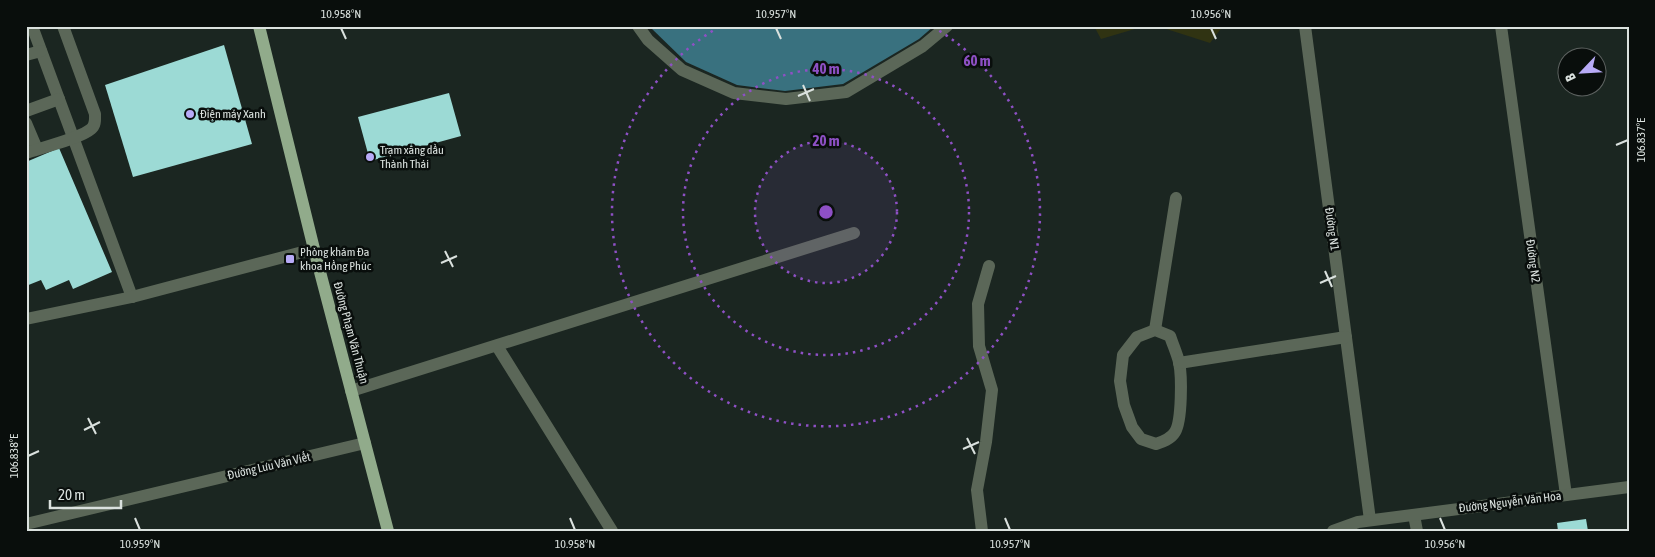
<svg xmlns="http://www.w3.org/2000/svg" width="1655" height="557" viewBox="0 0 1655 557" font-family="'Asap Condensed',sans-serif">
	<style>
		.green { fill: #303312 }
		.water { fill: #39717f }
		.building { fill: #9cdad5 }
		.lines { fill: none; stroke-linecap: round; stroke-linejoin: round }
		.minor { stroke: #5b6758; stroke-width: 12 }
		.major { stroke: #91ab8b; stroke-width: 12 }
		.ticks { fill: none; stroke: #dae1de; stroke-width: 2 }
		.ring { fill: none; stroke: #8e50c5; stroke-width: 2.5; stroke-dasharray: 2.5 5 }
		.poi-dot { fill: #b8abf7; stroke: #090e0c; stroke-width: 2 }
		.labels { text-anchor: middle; stroke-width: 5; stroke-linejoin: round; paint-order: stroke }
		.poi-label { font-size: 12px; fill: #dae1de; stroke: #090e0c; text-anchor: start }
		.street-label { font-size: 12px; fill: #dae1de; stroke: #090e0c }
		.centre { fill: #8e50c5; stroke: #090e0c; stroke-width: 2.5 }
		.ring-label { font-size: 15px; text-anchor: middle; font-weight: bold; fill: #8e50c5; stroke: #090e0c; stroke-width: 5; stroke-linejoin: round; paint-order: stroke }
		.neatline { fill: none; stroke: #dae1de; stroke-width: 2 }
		.ticks-label { font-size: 12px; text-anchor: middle; fill: #dae1de }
	</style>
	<rect width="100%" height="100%" fill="#1b2621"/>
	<g class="green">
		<path d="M1094,26H1145L1101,39Z"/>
		<path d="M1157,26H1223L1210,43Z"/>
	</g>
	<path class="water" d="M649,26H934L919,39L843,84L785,91L737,85L686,62Z"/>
	<g class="building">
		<path d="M224,45L252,144L133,177L105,85Z"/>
		<path d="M449,93L461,136L370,161L358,117Z"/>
		<path d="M59,148L112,272L73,289L69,280L46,290L41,280L26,286V162Z"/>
		<path d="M1586,519L1588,531H1558L1557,523Z"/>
	</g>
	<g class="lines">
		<g class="minor">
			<path d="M32,26L132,297"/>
			<path d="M638,26L648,40L682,70L734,93L786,99L846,92L923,46L947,26"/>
			<path d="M1305,26L1370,520"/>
			<path d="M1501,26L1566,495"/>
			<path d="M26,55L41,51"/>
			<path d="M26,111L59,99"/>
			<path d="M26,123L37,149"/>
			<path d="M26,153C41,148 81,138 91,129C96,125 95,119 95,114L63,26"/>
			<path d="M26,319L132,297L314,249"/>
			<path d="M1155,330L1170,336C1173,345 1177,354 1179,362C1182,376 1182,421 1175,432C1171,439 1162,442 1156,444L1141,439L1132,427L1124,405L1120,381L1123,355L1137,337Z"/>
			<path d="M1155,330L1176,198"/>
			<path d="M497,346L612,531"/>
			<path d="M1179,363L1346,337"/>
			<path d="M351,391L854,233"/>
			<path d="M1414,515L1417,531"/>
			<path d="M26,524L365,443"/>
			<path d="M982,531L977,490L986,442L992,390L979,346L978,304L989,266"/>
			<path d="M1333,531L1358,522L1629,487"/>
		</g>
		<path class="major" d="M259,26L314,249L388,531"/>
	</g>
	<path class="ticks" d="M341,28L346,39M776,28L781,39M1211,28L1216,39M803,85L810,101M798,96L814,89M1616,145L1628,140M445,251L453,267M441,263L457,256M1325,271L1332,287M1320,283L1336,276M88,418L96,434M84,430L100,422M967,438L975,454M963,449L979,442M28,456L39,451M135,518L140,530M570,518L575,530M1005,518L1010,530M1440,518L1445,530"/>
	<circle cx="826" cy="212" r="71" fill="#8e50c5" fill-opacity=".12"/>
	<g class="ring">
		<circle cx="826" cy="212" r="71"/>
		<circle cx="826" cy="212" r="143"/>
		<path d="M933 27A214 214 0 1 1 719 27"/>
	</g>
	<g class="poi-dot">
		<circle cx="190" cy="114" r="5"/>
		<circle cx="370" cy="157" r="5"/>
		<rect x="285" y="254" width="10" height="10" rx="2.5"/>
	</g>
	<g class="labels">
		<g class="poi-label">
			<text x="200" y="118">Điện máy Xanh</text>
			<text x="380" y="154">Trạm xăng dầu<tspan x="380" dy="14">Thành Thái</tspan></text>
			<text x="300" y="256">Phòng khám Đa<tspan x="300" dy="14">khoa Hồng Phúc</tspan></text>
		</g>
		<g class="street-label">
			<text transform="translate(1332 229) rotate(82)" y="4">Đường N1</text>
			<text transform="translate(1533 261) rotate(82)" y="4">Đường N2</text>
			<text transform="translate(351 333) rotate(75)" y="4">Đường Phạm Văn Thuận</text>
			<text transform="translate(269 466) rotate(-13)" y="4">Đường Lưu Văn Viết</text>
			<text transform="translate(1510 502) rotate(-7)" y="4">Đường Nguyễn Văn Hoa</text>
		</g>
	</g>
	<circle cx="826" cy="212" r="8" class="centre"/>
	<g class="ring-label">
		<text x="977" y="66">60 m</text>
		<text x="826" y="74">40 m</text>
		<text x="826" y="146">20 m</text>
	</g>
	<rect width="1655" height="557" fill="none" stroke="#090e0c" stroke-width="55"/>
	<g transform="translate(1582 72) rotate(245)"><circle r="24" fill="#090e0c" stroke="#5d6260"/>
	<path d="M0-4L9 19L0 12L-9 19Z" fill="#b8abf7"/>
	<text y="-8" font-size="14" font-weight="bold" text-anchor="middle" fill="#dae1de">B</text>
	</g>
	<path d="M50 500v8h71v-8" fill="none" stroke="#dae1de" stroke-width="2.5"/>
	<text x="58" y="500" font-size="15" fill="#dae1de" stroke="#090e0c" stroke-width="4" paint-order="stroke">20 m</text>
	<rect x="28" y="28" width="1600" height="502" class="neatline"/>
	<g class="ticks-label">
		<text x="341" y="18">10.958°N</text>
		<text x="776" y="18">10.957°N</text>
		<text x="1211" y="18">10.956°N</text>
		<text transform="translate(1641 140) rotate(-90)" y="4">106.837°E</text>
		<text transform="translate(14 456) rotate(-90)" y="4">106.838°E</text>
		<text x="140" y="548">10.959°N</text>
		<text x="575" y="548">10.958°N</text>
		<text x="1010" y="548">10.957°N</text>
		<text x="1445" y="548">10.956°N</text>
	</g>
</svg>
